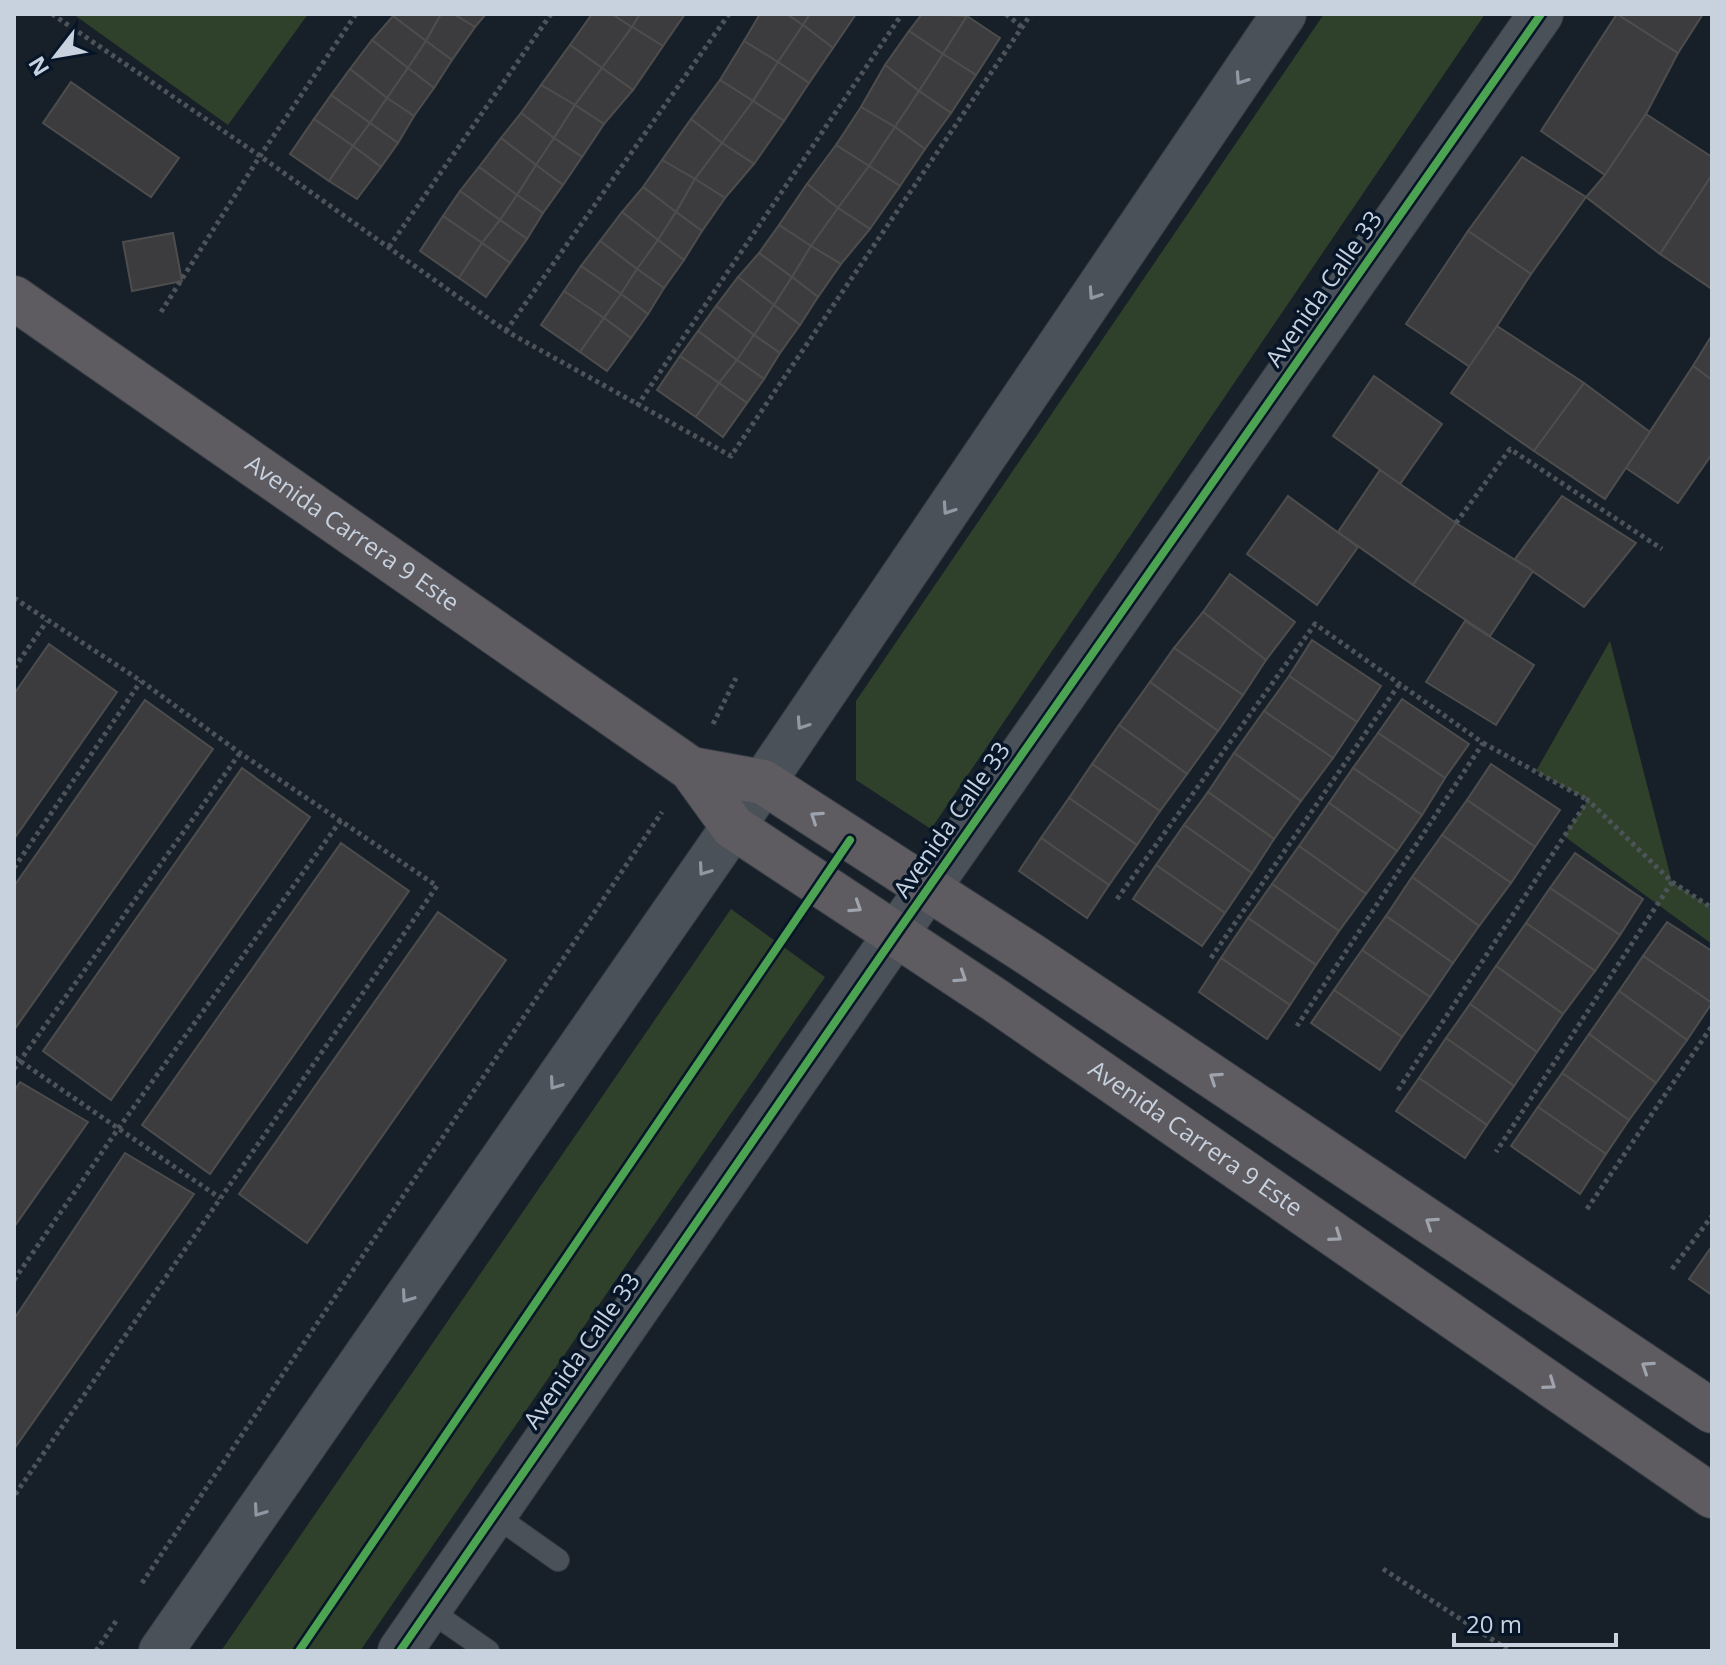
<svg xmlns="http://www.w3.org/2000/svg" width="1726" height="1665" viewBox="0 0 1726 1665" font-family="'Open Sans',sans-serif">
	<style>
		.green { fill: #2f412a }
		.building { fill: #3c3c3e; stroke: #4d4d4d; stroke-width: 2 }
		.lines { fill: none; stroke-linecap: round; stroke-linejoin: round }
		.service-casing { stroke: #343a42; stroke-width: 24 }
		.tertiary-casing { stroke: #343a42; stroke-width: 46 }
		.primary-casing { stroke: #343a42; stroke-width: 46 }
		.path { stroke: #4d535a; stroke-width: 5; stroke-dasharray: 4 4; stroke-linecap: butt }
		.service { stroke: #4b5159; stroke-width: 22 }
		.tertiary { stroke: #4b5159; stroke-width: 44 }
		.primary { stroke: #5e5c61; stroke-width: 44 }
		.cycleway-casing { stroke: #061527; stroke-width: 13 }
		.cycleway { stroke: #4ca352; stroke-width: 8 }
		.oneway { stroke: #9098a3 }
		.oneway2 { stroke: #9ea3ad }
		.labels { text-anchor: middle; stroke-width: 7; stroke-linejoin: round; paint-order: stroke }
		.street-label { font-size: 24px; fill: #c8d2df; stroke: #061527 }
	</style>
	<rect width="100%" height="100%" fill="#172029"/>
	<g class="green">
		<path d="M73,14H308L228,125Z"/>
		<path d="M1324,14H1485L931,829L856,780V701Z"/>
		<path d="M1610,641L1672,882L1712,908V944L1564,836L1588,800L1536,771Z"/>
		<path d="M731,909L825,977L360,1651H221Z"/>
	</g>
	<g class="building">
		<path d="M394,14H441L426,41L393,16Z"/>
		<path d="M441,14H454L475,27L452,60L426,41Z"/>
		<path d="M454,14H486L475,27Z"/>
		<path d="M592,14H612L632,27L602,68L570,45Z"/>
		<path d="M612,14H640L632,27Z"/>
		<path d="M640,14H685L663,46L632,27Z"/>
		<path d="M760,14H787L803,25L778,62L744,41Z"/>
		<path d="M787,14H810L803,25Z"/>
		<path d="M810,14H856L833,48L803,25Z"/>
		<path d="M922,14L967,16L943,54L909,31Z"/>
		<path d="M1617,14L1678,53L1646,114L1605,175L1541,131Z"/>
		<path d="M1617,14H1703L1678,53Z"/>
		<path d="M393,16L426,41L408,68L372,40Z"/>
		<path d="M967,16L1000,38L976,75L943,54Z"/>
		<path d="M803,25L833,48L809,83L778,62Z"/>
		<path d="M632,27L663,46L633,90L602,68Z"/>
		<path d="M909,31L943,54L919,91L885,65Z"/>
		<path d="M372,40L408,68L387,98L350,69Z"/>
		<path d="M426,41L452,60L434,88L408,68Z"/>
		<path d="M744,41L778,62L753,101L720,80Z"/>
		<path d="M570,45L602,68L575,105L541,85Z"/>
		<path d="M943,54L976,75L951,113L919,91Z"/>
		<path d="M778,62L809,83L784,121L753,101Z"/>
		<path d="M885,65L919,91L895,127L861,107Z"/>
		<path d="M408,68L434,88L414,116L387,98Z"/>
		<path d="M602,68L633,90L604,124L575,105Z"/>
		<path d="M350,69L387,98L370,123L331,95Z"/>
		<path d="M720,80L753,101L722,143L691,119Z"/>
		<path d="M71,82L179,158L151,197L43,123Z"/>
		<path d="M541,85L575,105L554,138L521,113Z"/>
		<path d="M919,91L951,113L925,149L895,127Z"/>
		<path d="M331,95L370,123L353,146L314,119Z"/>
		<path d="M387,98L414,116L398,143L370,123Z"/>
		<path d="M753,101L784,121L754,164L722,143Z"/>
		<path d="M575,105L604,124L582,157L554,138Z"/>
		<path d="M861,107L895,127L869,166L836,145Z"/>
		<path d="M521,113L554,138L536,165L501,138Z"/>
		<path d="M1646,114L1712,157V175L1660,254L1586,197L1605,175Z"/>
		<path d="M314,119L353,146L329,181L290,154Z"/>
		<path d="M691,119L722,143L695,179L662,160Z"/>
		<path d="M370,123L398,143L381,167L353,146Z"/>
		<path d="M895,127L925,149L900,186L869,166Z"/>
		<path d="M501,138L536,165L517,195L479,167Z"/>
		<path d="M554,138L582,157L563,185L536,165Z"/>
		<path d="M722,143L754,164L725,198L695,179Z"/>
		<path d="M836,145L869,166L838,208L807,184Z"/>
		<path d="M353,146L381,167L357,199L329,181Z"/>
		<path d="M1522,157L1586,197L1531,274L1468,231Z"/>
		<path d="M662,160L695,179L676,212L643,187Z"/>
		<path d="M536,165L563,185L543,213L517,195Z"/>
		<path d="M869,166L900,186L870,229L838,208Z"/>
		<path d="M479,167L517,195L500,220L460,191Z"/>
		<path d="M1712,175V289L1660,254Z"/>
		<path d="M695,179L725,198L702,231L676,212Z"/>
		<path d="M807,184L838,208L811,246L779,225Z"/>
		<path d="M643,187L676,212L658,240L622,212Z"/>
		<path d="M460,191L500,220L482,243L443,216Z"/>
		<path d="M517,195L543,213L527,239L500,220Z"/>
		<path d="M838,208L870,229L841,264L811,246Z"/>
		<path d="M622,212L658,240L637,269L600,241Z"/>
		<path d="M676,212L702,231L684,260L658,240Z"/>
		<path d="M443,216L482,243L459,278L420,251Z"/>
		<path d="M500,220L527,239L510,263L482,243Z"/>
		<path d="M779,225L811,246L792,277L759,253Z"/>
		<path d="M1468,231L1531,274L1470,367L1406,324Z"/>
		<path d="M173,233L182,281L132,291L123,242Z"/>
		<path d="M658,240L684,260L664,288L637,269Z"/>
		<path d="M600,241L637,269L621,294L581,266Z"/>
		<path d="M482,243L510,263L486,297L459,278Z"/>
		<path d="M811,246L841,264L818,297L792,277Z"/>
		<path d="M759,253L792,277L774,305L738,277Z"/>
		<path d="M581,266L621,294L604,318L564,291Z"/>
		<path d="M637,269L664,288L648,314L621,294Z"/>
		<path d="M738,277L774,305L754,335L716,306Z"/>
		<path d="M792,277L818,297L800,325L774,305Z"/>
		<path d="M564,291L604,318L580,352L541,325Z"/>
		<path d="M621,294L648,314L631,338L604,318Z"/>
		<path d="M774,305L800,325L780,353L754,335Z"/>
		<path d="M716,306L754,335L737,360L698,331Z"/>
		<path d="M604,318L631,338L607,371L580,352Z"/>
		<path d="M1497,326L1584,383L1534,451L1451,393Z"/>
		<path d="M698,331L737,360L719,383L680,356Z"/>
		<path d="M754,335L780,353L764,379L737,360Z"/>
		<path d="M1712,335V380L1693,366Z"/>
		<path d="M680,356L719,383L696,417L657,390Z"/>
		<path d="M737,360L764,379L747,403L719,383Z"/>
		<path d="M1693,366L1712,380V454L1678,503L1626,468Z"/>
		<path d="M1374,376L1442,424L1400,484L1333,436Z"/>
		<path d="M719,383L747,403L723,437L696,417Z"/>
		<path d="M1584,383L1650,432L1605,499L1534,451Z"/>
		<path d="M1380,470L1456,523L1413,585L1338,532Z"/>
		<path d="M1288,496L1358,547L1317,605L1247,554Z"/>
		<path d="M1562,496L1636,543L1584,607L1515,559Z"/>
		<path d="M1456,523L1533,571L1490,636L1413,585Z"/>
		<path d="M1230,574L1295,622L1266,660L1203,612Z"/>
		<path d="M1203,612L1266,660L1243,695L1174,648Z"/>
		<path d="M1465,621L1534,665L1496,725L1426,682Z"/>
		<path d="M1312,640L1381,686L1357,722L1289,676Z"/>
		<path d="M49,644L117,692L14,839V694Z"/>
		<path d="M1174,648L1243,695L1218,731L1150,682Z"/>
		<path d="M1289,676L1357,722L1333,758L1264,711Z"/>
		<path d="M1150,682L1218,731L1187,774L1119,725Z"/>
		<path d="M1402,699L1469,744L1445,778L1378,733Z"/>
		<path d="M145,700L213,749L14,1030V886Z"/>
		<path d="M1264,711L1333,758L1301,801L1234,753Z"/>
		<path d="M1119,725L1187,774L1160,811L1092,764Z"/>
		<path d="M1378,733L1445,778L1422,815L1353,768Z"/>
		<path d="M1234,753L1301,801L1274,839L1208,792Z"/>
		<path d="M1092,764L1160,811L1137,845L1069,798Z"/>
		<path d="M1491,764L1560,810L1535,847L1467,800Z"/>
		<path d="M242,768L310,817L111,1100L43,1051Z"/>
		<path d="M1353,768L1422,815L1397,851L1329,803Z"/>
		<path d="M1208,792L1274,839L1252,873L1184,825Z"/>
		<path d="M1069,798L1137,845L1109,885L1041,838Z"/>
		<path d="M1467,800L1535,847L1511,883L1442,835Z"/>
		<path d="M1329,803L1397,851L1366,894L1299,846Z"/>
		<path d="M1184,825L1252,873L1225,913L1156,865Z"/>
		<path d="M1442,835L1511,883L1479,926L1412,877Z"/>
		<path d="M1041,838L1109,885L1087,918L1019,871Z"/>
		<path d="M341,843L409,891L210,1174L142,1125Z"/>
		<path d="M1299,846L1366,894L1339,931L1272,884Z"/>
		<path d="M1575,853L1643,899L1620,935L1550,888Z"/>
		<path d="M1156,865L1225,913L1202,946L1133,899Z"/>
		<path d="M1412,877L1479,926L1453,963L1386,916Z"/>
		<path d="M1272,884L1339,931L1316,965L1248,918Z"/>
		<path d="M1550,888L1620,935L1595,971L1526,923Z"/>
		<path d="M438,912L506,960L307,1243L239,1194Z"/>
		<path d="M1386,916L1453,963L1430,997L1362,950Z"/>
		<path d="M1248,918L1316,965L1290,1005L1221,958Z"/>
		<path d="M1667,922L1712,951V1003L1643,956Z"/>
		<path d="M1526,923L1595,971L1563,1014L1496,966Z"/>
		<path d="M1362,950L1430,997L1402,1037L1334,990Z"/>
		<path d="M1643,956L1712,1003L1687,1040L1619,991Z"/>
		<path d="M1221,958L1290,1005L1267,1039L1199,992Z"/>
		<path d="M1496,966L1563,1014L1537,1052L1470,1004Z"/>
		<path d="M1334,990L1402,1037L1380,1070L1311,1023Z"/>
		<path d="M1619,991L1687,1040L1656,1083L1589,1034Z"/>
		<path d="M1470,1004L1537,1052L1514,1086L1446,1038Z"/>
		<path d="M1589,1034L1656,1083L1629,1120L1562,1073Z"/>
		<path d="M1446,1038L1514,1086L1487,1125L1419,1078Z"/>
		<path d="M1562,1073L1629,1120L1606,1154L1538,1107Z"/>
		<path d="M1419,1078L1487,1125L1465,1158L1396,1111Z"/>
		<path d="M20,1082L88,1122L14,1227V1091Z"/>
		<path d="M1538,1107L1606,1154L1580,1194L1511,1146Z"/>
		<path d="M125,1153L194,1194L14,1449V1319Z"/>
		<path d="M1712,1246V1295L1689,1279Z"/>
	</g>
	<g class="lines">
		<g class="service-casing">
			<g id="service">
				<path d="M493,1514L558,1560"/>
				<path d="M429,1610L488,1651"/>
			</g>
		</g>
		<g class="tertiary-casing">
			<g id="tertiary">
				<path d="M161,1651L733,827L1284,14"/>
				<path d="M400,1651L896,934L1541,14"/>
			</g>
		</g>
		<g class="primary-casing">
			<g id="primary">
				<path id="s1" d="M14,298L691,769L733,827L995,1000L1712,1496"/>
				<path d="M691,769L763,782L1031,955L1712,1411"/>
			</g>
		</g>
		<g class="path">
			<path d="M52,14L260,156L506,331L731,456L1031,14"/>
			<path d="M1006,14L1023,28"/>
			<path d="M389,247L551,14"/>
			<path d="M161,312L260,156L356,14"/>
			<path d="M506,331L729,14"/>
			<path d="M637,406L902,14"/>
			<path d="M1456,523L1510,449L1662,549"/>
			<path d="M14,598L141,681L240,753L437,886L14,1496"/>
			<path d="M14,668L47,621"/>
			<path d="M713,724L736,678"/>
			<path d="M1483,743L1588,800"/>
			<path d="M14,868L141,681"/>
			<path d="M1672,882L1712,908"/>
			<path d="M1117,899L1315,624L1483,743L1297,1026"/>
			<path d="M1211,958L1400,683"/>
			<path d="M14,1057L220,1198"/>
			<path d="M14,1069L240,753"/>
			<path d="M1398,1090L1588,800L1672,882L1496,1152"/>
			<path d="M1587,1209L1712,1026"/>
			<path d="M1672,1269L1712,1216"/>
			<path d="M14,1280L118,1129L341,820"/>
			<path d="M1383,1569L1510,1651"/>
			<path d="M142,1583L662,812"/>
			<path d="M96,1651L116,1621"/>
		</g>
		<use href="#service" class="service"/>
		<use href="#tertiary" class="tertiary"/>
		<use href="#primary" class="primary"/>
		<g class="cycleway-casing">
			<g id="cycleway">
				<path d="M299,1651L850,840"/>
				<path d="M400,1651L896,934L1541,14"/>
			</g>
		</g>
		<use href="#cycleway" class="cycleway"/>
	</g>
	<defs><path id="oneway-chevron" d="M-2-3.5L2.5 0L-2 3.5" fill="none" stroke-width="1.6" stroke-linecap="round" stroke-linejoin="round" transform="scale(2)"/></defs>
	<g class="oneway">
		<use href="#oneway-chevron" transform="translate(1241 79) rotate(124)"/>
		<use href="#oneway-chevron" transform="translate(1094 294) rotate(124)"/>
		<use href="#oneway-chevron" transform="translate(948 509) rotate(124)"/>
		<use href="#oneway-chevron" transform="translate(802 724) rotate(124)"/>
		<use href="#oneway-chevron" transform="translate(704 870) rotate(125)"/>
		<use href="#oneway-chevron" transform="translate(555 1084) rotate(125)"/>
		<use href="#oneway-chevron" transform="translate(407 1297) rotate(125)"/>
		<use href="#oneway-chevron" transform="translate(259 1511) rotate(125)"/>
	</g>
	<g class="oneway2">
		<use href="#oneway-chevron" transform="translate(816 817) rotate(-146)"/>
		<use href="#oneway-chevron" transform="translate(856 907) rotate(33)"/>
		<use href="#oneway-chevron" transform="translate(961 977) rotate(33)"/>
		<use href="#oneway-chevron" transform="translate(1215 1078) rotate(-146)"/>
		<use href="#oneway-chevron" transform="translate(1431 1223) rotate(-146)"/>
		<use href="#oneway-chevron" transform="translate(1336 1236) rotate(35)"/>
		<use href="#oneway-chevron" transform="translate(1647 1367) rotate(-146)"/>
		<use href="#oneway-chevron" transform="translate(1550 1384) rotate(35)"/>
	</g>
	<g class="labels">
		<g class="street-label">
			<text transform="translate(1324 289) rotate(-55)" y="8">Avenida Calle 33</text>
			<text dy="8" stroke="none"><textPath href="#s1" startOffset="412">Avenida Carrera 9 Este</textPath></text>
			<text transform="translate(952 820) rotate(-55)" y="8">Avenida Calle 33</text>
			<text dy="8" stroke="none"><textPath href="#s1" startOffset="1454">Avenida Carrera 9 Este</textPath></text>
			<text transform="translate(582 1351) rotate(-55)" y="8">Avenida Calle 33</text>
		</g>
	</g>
	<rect width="1726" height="1665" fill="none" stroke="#c8d2df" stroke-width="32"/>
	<g transform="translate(56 56) rotate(239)" stroke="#061527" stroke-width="6" paint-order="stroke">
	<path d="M0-6L14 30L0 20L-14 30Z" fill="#c8d2df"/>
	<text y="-12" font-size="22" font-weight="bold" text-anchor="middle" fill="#c8d2df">N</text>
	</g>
	<path d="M1454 1633v12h162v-12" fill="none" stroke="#c8d2df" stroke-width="4"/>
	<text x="1466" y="1633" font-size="24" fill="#c8d2df" stroke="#061527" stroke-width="6" paint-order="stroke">20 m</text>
</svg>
